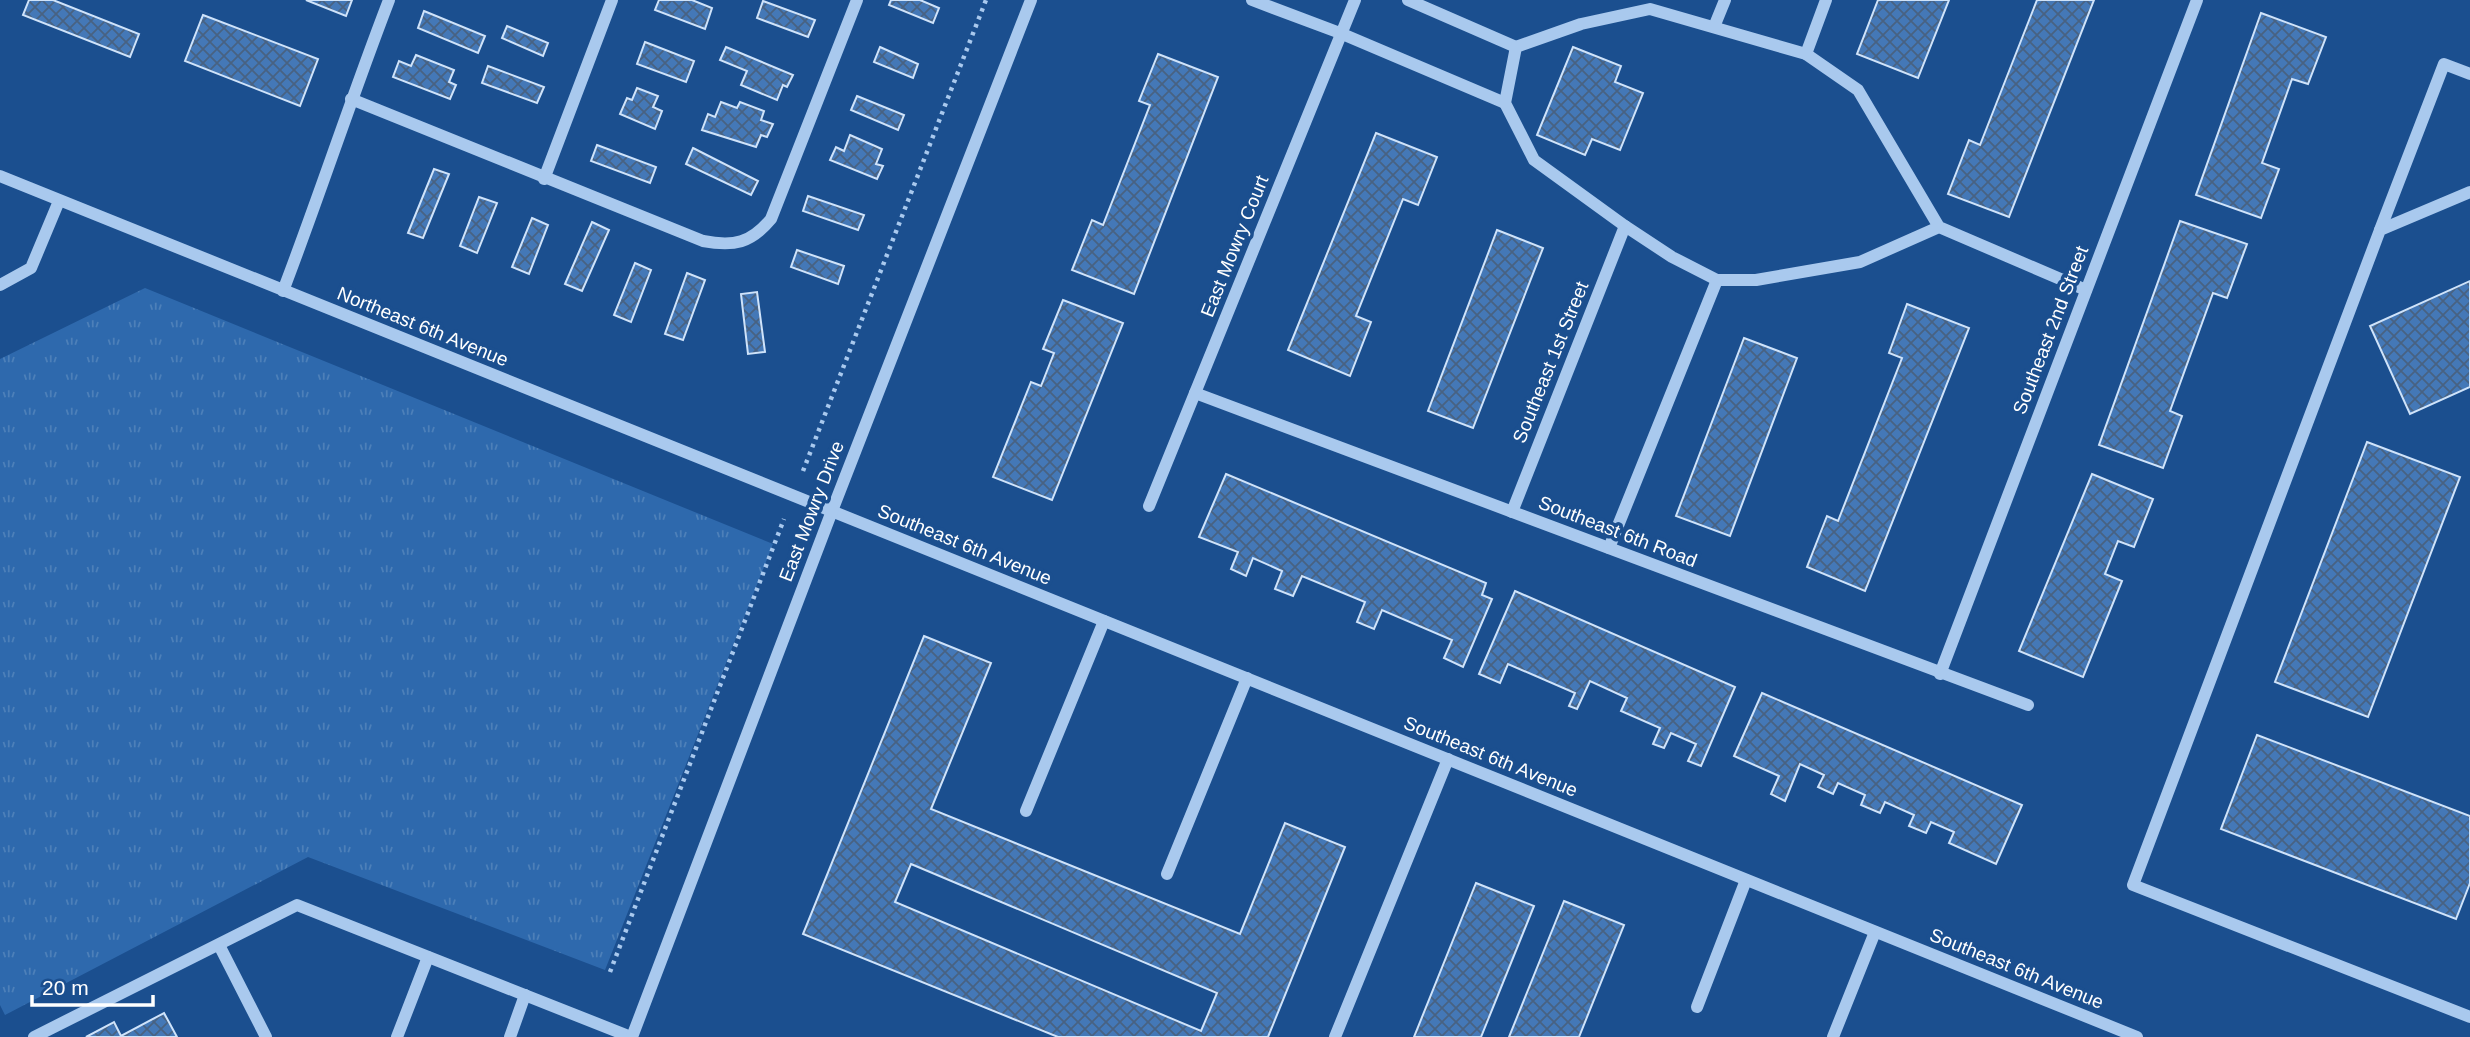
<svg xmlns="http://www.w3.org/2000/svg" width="2470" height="1037" viewBox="0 0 2470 1037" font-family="Helvetica,sans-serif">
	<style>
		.grass { fill: url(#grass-tufts) }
		.building { fill: url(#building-cross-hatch); stroke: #cfe3fa; stroke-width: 2; fill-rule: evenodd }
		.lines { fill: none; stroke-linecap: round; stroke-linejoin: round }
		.path { stroke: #a9c9ee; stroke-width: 4.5; stroke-dasharray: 3.5 5; stroke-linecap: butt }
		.minor { stroke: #a9c9ee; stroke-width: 12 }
		.labels { text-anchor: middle; stroke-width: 7; stroke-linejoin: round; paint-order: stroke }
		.street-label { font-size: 19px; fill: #fff; stroke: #1b4f8f }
	</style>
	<defs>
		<pattern id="grass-tufts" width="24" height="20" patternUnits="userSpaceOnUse" patternTransform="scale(1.75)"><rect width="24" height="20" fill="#2e69ad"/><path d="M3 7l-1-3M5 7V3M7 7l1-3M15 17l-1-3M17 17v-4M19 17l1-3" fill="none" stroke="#4d80b9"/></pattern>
		<pattern id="building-cross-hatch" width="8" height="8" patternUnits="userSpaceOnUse" patternTransform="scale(1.75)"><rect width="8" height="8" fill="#4478b7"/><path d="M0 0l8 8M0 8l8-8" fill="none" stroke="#486282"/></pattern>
	</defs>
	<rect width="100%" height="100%" fill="#1b4f8f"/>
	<path class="grass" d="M145,288L773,544L605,970L308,857L5,1015L0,1005V359Z"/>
	<g class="building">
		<path d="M29,0H53L139,34L130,57L23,15Z"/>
		<path d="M306,0H352L346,16Z"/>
		<path d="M659,0H692L712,8L705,29L655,10Z"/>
		<path d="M891,0H920L939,8L933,23L889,5Z"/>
		<path d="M1878,0H1949L1918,78L1857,54Z"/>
		<path d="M2037,0H2094L2009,217L1948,194L1969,140L1980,145Z"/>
		<path d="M763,1L815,20L808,37L757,18Z"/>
		<path d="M424,11L485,36L478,53L418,28Z"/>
		<path d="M2261,13L2326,37L2308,84L2292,79L2262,163L2279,169L2261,218L2196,195Z"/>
		<path d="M203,15L318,59L300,106L185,61Z"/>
		<path d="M507,26L548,43L543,56L502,38Z"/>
		<path d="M645,42L694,61L686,82L637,64Z"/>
		<path d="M726,47L793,75L787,87L783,85L777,100L741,85L747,71L720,60Z"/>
		<path d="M880,47L918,64L913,78L874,62Z"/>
		<path d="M1573,47L1621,66L1615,82L1643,93L1620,150L1592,139L1585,155L1537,135Z"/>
		<path d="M1158,54L1218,77L1134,294L1072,270L1092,220L1103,225L1150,105L1139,101Z"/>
		<path d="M416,55L454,70L449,82L456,85L450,99L393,77L399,61L411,66Z"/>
		<path d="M488,66L544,87L537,103L482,83Z"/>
		<path d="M637,88L658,96L653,107L662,111L655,129L620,114L627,98L632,100Z"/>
		<path d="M857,96L904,115L898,130L851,110Z"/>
		<path d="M721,102L737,108L740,102L764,111L761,120L773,124L767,137L761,135L756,147L702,130L708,114L715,117Z"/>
		<path d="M1376,133L1437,157L1418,205L1403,199L1356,316L1371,322L1350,376L1288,350Z"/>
		<path d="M850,135L882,149L876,164L883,166L877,179L830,160L836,147L844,151Z"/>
		<path d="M597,145L656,167L650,183L591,161Z"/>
		<path d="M693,148L758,181L751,195L686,164Z"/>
		<path d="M434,169L449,174L423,238L408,233Z"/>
		<path d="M808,196L864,215L858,230L803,211Z"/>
		<path d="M479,197L497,203L477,253L460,246Z"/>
		<path d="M532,218L548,225L529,274L512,267Z"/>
		<path d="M2180,221L2247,244L2227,298L2213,293L2170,411L2182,416L2163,468L2099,445Z"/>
		<path d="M592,222L609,230L582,291L565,284Z"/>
		<path d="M1497,230L1543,248L1473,428L1428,411Z"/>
		<path d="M797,250L844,266L838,284L791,267Z"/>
		<path d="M635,263L651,270L631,322L614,315Z"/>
		<path d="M687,273L705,280L683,340L665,334Z"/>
		<path d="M2470,281V387L2410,414L2370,326Z"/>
		<path d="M757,292L765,352L748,354L741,294Z"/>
		<path d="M1063,300L1123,323L1052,500L993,477L1031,382L1041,386L1054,353L1043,349Z"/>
		<path d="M1907,304L1969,328L1865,591L1807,567L1827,516L1838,521L1902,358L1889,353Z"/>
		<path d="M1744,338L1797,358L1730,536L1676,516Z"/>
		<path d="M2367,442L2460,477L2368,717L2275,682Z"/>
		<path d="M1226,474L1486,583L1482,595L1492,599L1463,667L1444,658L1452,640L1382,610L1374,629L1357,622L1365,602L1302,576L1293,596L1275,589L1282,571L1253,558L1246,576L1231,569L1238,552L1199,537Z"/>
		<path d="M2092,474L2153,499L2134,547L2118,541L2105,574L2122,581L2083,677L2019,651Z"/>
		<path d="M1515,591L1735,687L1701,766L1688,761L1696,744L1671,733L1664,748L1653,744L1660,728L1621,711L1627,698L1590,681L1577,709L1569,706L1575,693L1508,664L1500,683L1479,674Z"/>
		<path d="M924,636L991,663L931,809L1240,934L1285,823L1345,847L1268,1037H1058L803,934ZM911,864L1217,993L1201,1031L895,902Z"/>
		<path d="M1762,693L2022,805L1996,864L1949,843L1954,832L1931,822L1926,833L1909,826L1914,815L1885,802L1880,813L1861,805L1865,795L1838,783L1833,794L1818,787L1824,775L1800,764L1785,801L1771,794L1779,776L1734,756Z"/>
		<path d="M2257,735L2470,816V883L2456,919L2221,829Z"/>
		<path d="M1476,883L1534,906L1481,1037H1414Z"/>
		<path d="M1564,901L1624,925L1579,1037H1509Z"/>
		<path d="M164,1013L177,1037H86L114,1022L121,1036Z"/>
	</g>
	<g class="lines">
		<g class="path">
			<path d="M803,471L986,0"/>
			<path d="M610,972L784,519"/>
		</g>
		<g class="minor">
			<path d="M1252,0L1340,33L1505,103"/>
			<path d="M1408,0L1516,47"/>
			<path d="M1714,27L1725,0"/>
			<path d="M1806,54L1826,0"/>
			<path d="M351,99L703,241C734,247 751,243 771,219L857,0"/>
			<path d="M0,176L2137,1037"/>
			<path d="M544,179L612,0"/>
			<path d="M2470,192L2380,230L2133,885L2470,1017"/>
			<path d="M1939,227L1860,262L1756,280H1717L1672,257L1625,226L1534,160L1505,103L1516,47L1581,24L1650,9L1806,54L1858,90L1939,227L2086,290"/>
			<path d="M2380,230L2444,64L2470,74"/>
			<path d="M0,285L31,268L59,201"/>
			<path d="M283,291C320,194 352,96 389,0"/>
			<path d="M1195,393L2028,705"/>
			<path d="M1149,506L1355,0"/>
			<path d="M1512,512L1625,226"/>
			<path d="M1609,548L1717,280"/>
			<path d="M1940,674L2197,0"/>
			<path d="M1026,811L1104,621"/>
			<path d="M1167,874L1247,678"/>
			<path d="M219,945L266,1037"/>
			<path d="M1697,1007L1746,880"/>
			<path d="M34,1037L297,905L631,1037"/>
			<path d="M397,1037L428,957"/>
			<path d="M510,1037L525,995"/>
			<path d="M632,1037L832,511L1031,0"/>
			<path d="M1335,1037L1448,759"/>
			<path d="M1833,1037L1875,932"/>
		</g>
	</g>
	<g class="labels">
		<g class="street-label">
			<text transform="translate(1234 246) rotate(-68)" y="7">East Mowry Court</text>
			<text transform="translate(423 326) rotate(22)" y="7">Northeast 6th Avenue</text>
			<text transform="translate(2050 330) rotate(-69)" y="7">Southeast 2nd Street</text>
			<text transform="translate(1550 362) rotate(-68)" y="7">Southeast 1st Street</text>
			<text transform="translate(811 511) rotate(-69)" y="7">East Mowry Drive</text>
			<text transform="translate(1618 531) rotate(21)" y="7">Southeast 6th Road</text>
			<text transform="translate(965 544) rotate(22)" y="7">Southeast 6th Avenue</text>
			<text transform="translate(1491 756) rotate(22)" y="7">Southeast 6th Avenue</text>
			<text transform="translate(2017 968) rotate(22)" y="7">Southeast 6th Avenue</text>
		</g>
	</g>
	<path d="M32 995v10h121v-10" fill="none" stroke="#ffffff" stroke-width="3.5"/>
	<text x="42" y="995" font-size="21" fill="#ffffff" stroke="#1b4f8f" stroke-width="5" paint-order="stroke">20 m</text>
</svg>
